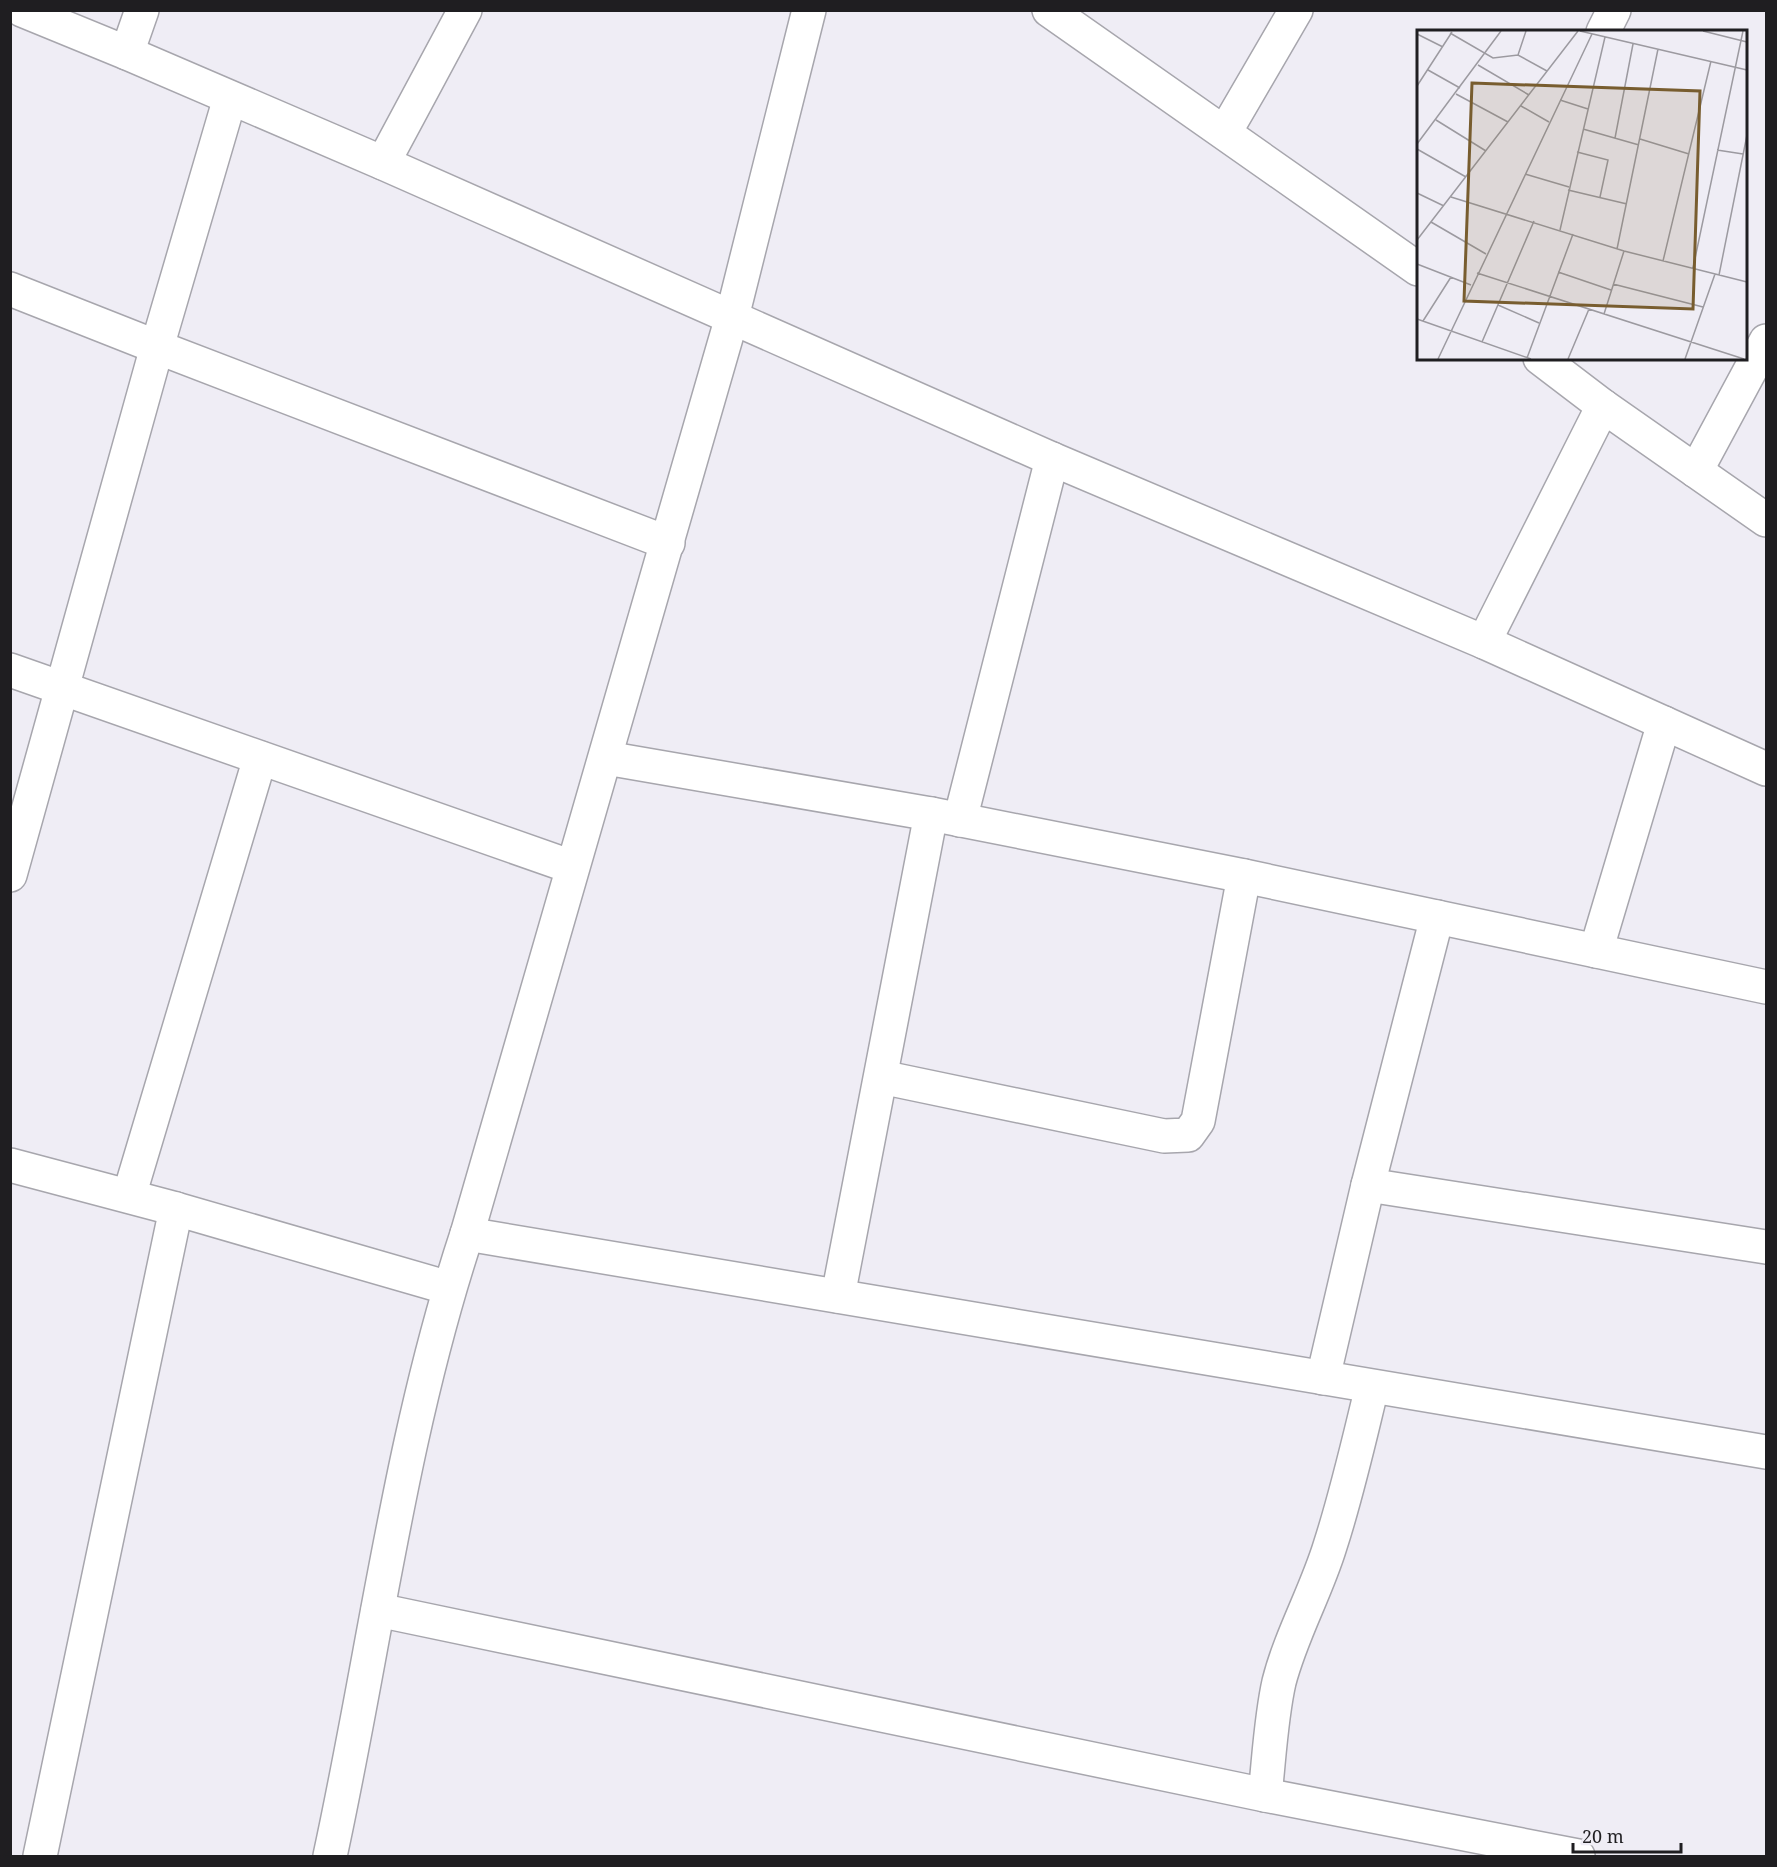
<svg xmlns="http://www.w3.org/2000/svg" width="1777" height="1867" viewBox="0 0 1777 1867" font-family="'Noto Serif',serif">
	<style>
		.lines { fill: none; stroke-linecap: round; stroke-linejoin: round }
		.minor-casing { stroke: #a7a6ad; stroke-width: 36 }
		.minor { stroke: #fff; stroke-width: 33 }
		.inset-road { fill: none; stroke: #9c9aa0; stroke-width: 1.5 }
		.view { fill: #785d2f; fill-opacity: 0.15; stroke: #785d2f; stroke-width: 3 }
		.inset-edge { fill: none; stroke: #1f1e21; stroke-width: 3 }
	</style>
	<rect width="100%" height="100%" fill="#efedf5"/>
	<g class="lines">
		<g class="minor-casing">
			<g id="minor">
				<path d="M22,10L127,53L383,163L1052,459L1484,642L1766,769"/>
				<path d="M1049,10L1418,269"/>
				<path d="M1603,32L1614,10"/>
				<path d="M127,53L142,10"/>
				<path d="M1225,132L1296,10"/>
				<path d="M383,163L465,10"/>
				<path d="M10,289L157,347L668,543"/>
				<path d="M1540,358L1603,406L1766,520"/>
				<path d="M1696,471L1766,341"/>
				<path d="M1484,642L1603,406"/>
				<path d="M10,670L572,867"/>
				<path d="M606,758L931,814L1244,876L1766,987"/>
				<path d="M960,820L1052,459"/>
				<path d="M10,875L157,347L230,98"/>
				<path d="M1596,951L1664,723"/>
				<path d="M881,1077L1164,1136L1188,1135L1198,1121L1244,876"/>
				<path d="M10,1165L176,1209L449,1288"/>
				<path d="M1368,1185L1766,1247"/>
				<path d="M129,1196L260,758"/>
				<path d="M467,1234L1766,1452"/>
				<path d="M838,1296L931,814"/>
				<path d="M1323,1378L1368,1185L1437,917"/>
				<path d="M378,1610L1265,1795L1578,1856"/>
				<path d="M1265,1795C1269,1759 1271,1717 1279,1682C1291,1635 1316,1592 1330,1546C1347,1494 1359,1440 1372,1387"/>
				<path d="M40,1856L176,1209"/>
				<path d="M330,1856C375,1649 400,1436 467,1234L732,317L809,10"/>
			</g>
		</g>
		<use href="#minor" class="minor"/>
	</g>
	<g transform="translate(1417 30)">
		<rect width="330" height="330" fill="#efedf5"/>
		<path class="inset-road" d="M163,1L330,40M286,1L330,12M33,3L76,28L101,25L130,41M0,4L26,17M101,25L109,1M61,35L112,65M11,40L43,58M0,56L35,2M39,64L91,92M143,70L171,79M104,76L132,92M19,90L69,121M166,99L222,115M198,108L216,14M223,109L272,124M0,114L84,1M0,119L49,147M300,120L326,124M160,122L191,130L183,167M108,144L152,157M151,160L210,174M0,163L27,176M34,167L207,221L330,252M14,192L69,224M143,200L188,7M0,210L161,1M200,219L241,19M246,231L294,31M0,234L54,255M276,238L326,1M141,242L194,260M60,243L327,329M302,245L330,105M196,254L286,277M81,275L122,293M187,284L207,221M0,289L114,329M6,291L34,247M65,312L117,191M110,328L156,204M21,329L175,4M151,329L172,279M268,329L298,244"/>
		<path class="view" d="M55,53L283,61L276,279L47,271Z"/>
		<rect width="330" height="330" class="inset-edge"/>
	</g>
	<rect width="1777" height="1867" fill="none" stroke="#1f1e21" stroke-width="24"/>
	<path d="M1573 1843v9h108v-9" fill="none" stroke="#1f1e21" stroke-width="3"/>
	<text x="1582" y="1843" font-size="18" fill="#1f1e21" stroke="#efedf5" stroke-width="4.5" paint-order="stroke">20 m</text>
</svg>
